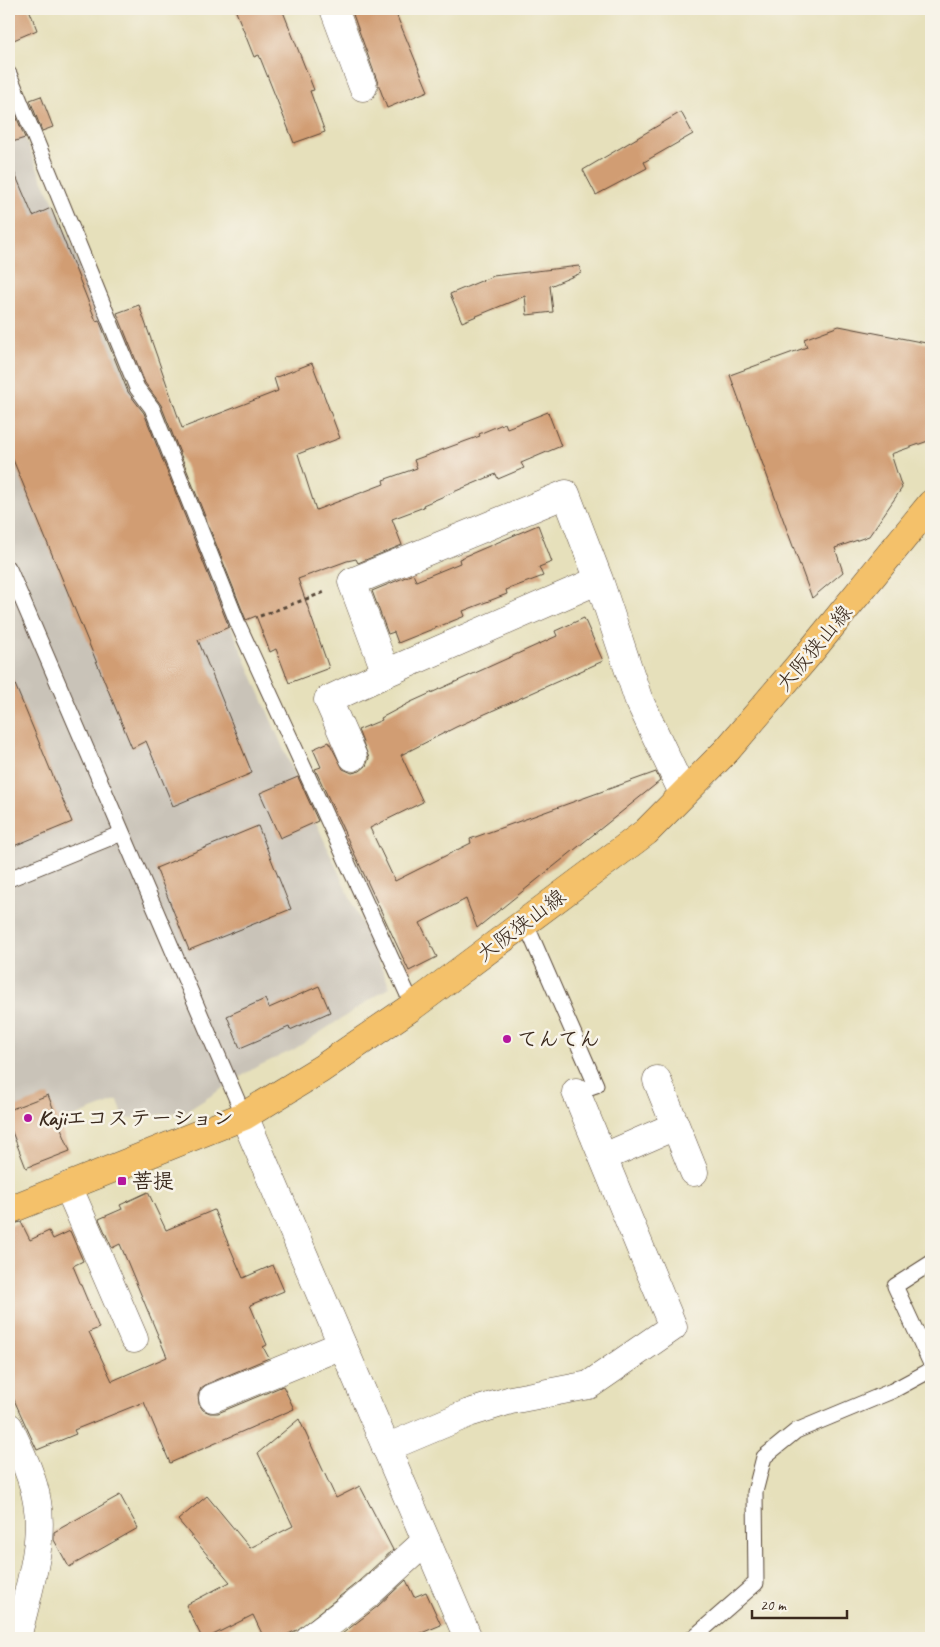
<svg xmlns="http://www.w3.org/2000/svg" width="940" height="1647" viewBox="0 0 940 1647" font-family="Caveat,'Klee One',sans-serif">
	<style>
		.industrial { fill: #c9c3b8 }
		.building { fill: #d19d73 }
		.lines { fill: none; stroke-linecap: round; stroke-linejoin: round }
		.service-casing { stroke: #554536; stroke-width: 17 }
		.minor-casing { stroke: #554536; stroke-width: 29 }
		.tertiary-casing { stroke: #554536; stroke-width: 29 }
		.primary-casing { stroke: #554536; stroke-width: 29 }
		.path { stroke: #554536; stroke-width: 3; stroke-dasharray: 4 4; stroke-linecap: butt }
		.service { stroke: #fff; stroke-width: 15 }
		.minor { stroke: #fff; stroke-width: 28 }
		.tertiary { stroke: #fff; stroke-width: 28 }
		.primary { stroke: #f4c16a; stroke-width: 28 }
		.poi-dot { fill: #b5179e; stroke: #f7f3e8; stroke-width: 2 }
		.labels { text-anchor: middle; stroke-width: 5; stroke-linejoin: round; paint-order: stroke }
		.street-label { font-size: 21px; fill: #3b2a1e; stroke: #f7f3e8 }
		.poi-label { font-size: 21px; font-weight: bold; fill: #3b2a1e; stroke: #f7f3e8; text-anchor: start }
	</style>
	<rect width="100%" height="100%" fill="#f7f3e8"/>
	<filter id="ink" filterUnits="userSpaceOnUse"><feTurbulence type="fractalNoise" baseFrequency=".02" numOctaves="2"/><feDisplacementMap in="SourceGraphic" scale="10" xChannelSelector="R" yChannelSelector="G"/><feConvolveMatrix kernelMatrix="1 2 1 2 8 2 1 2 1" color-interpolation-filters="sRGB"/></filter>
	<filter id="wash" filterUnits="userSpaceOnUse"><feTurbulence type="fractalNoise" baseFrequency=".0096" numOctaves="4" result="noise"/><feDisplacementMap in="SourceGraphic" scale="20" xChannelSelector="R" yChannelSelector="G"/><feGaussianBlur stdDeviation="1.12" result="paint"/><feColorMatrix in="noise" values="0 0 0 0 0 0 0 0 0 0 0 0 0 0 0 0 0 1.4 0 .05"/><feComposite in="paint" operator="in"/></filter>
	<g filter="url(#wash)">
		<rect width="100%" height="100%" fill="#e6e0bb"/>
		<path class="industrial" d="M9,98L40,175L58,211L133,395L147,417L231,626L289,762L390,987L293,1050L256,1067L187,1111L124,1119L118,1100L9,1142Z"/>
		<g id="blocks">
			<g class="building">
				<path d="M9,9H29L37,30L9,42Z"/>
				<path d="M235,9H282L314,90L310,91L325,132L294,143L259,55L254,57Z"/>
				<path d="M351,9H394L428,91L387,108Z"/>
				<path d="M41,96L53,127L42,131L30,100Z"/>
				<path d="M12,106L25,138L9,143V108Z"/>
				<path d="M681,112L693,134L644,162L647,168L596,195L583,170Z"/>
				<path d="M9,160L33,216L51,208L96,321L99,320L128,392L144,413L229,627L198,640L252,773L173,806L146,741L132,748L9,450Z"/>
				<path d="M579,266L581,273L550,286L553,312L527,315L525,296L462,322L450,294L493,276Z"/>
				<path d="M139,305L182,428L278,391L274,378L312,363L340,438L298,454L316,510L384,484L383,480L417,468L414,460L480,436L479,434L505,423L507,428L548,412L561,446L521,463L524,468L498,479L496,474L423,505L424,507L392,519L402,545L358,563L356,559L347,561L298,579L329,668L289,683L276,649L270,652L256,616L246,620L161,405L145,383L117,313Z"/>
				<path d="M839,326L931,344V440L891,454L902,488L869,536L835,548L843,572L812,598L730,375L807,347L804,339Z"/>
				<path d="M538,525L552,562L539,567L543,576L506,590L507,594L463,611L465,616L398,643L394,632L388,634L372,591L413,574L416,581L460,563L459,559Z"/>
				<path d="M584,618L603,661L456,727L401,755L423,802L370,828L395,881L471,843L470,839L656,772L660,781L477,928L466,899L420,923L437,957L409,971L315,769L321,767L313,749L329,742L343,769L352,773L360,771L366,766L369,758L358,730L382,720L381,718L411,702L557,636L555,631Z"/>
				<path d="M9,670L72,822L9,848Z"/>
				<path d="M298,777L318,821L280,838L260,793Z"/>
				<path d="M258,826L291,909L189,950L156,868Z"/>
				<path d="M319,986L330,1012L290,1030L289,1027L240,1048L227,1016L265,999L269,1008Z"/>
				<path d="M48,1095L70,1151L26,1168L9,1124V1110Z"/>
				<path d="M148,1192L166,1230L214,1210L243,1278L273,1265L284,1291L250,1305L267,1345L263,1347L269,1358L207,1384L201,1388L198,1395L199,1404L203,1410L210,1413H218L283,1386L294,1409L170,1463L144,1402L74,1430L76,1434L37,1450L9,1389V1225L21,1222L30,1240L49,1231L53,1239L70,1231L83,1261L73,1266L99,1328L89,1332L112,1381L167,1357L120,1244L112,1248L99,1219L122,1209L120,1205Z"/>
				<path d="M299,1419L336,1498L360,1486L393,1550L358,1582L297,1630L280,1638H264L253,1615L207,1638H202L186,1605L230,1582L178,1520L207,1496L250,1548L293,1526L258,1453Z"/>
				<path d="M120,1495L138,1528L69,1567L54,1540V1532Z"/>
				<path d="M406,1580L414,1597L426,1592L441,1625L409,1638H344L342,1634L378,1606Z"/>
			</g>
		</g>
	</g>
	<g filter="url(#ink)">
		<use href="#blocks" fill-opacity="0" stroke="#554536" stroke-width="1"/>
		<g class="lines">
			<g class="service-casing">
				<g id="service">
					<path d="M9,74L137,388L152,408L238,624L413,1006"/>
					<path d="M9,569L244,1116"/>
					<path d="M9,879L122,833"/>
					<path d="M525,922L596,1085L576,1092"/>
					<path d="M931,1263L895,1286L931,1364"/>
					<path d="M693,1638L756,1583L755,1492L764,1457L796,1431L892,1391L931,1370"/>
				</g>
			</g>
			<g class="minor-casing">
				<g id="minor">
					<path d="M334,9L363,87"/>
					<path d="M599,580L386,673L352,582L566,494L599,580L638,698L683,793"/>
					<path d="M353,757L328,700L386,673"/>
					<path d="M657,1080L694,1172"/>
					<path d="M604,1157L675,1126"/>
					<path d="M68,1186L134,1339"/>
					<path d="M213,1398L342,1345"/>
					<path d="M9,1427C20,1451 33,1476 37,1502C45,1543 26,1598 17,1638"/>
					<path d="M386,1448L469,1413L511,1400L589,1385L673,1327L576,1092"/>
					<path d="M310,1638L368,1594L426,1541"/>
				</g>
			</g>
			<g class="tertiary-casing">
				<path id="tertiary" d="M244,1116L468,1638"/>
			</g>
			<g class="primary-casing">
				<path id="primary" d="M9,1210L244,1116L321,1069L413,1006L646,832L727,750L807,656L931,504"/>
			</g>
			<path class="path" d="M260,616L325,592"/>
			<use href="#service" class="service"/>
			<use href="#minor" class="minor"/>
			<use href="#tertiary" class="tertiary"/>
			<use href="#primary" class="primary"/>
		</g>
	</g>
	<g class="poi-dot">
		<circle cx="507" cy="1039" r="5"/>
		<circle cx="28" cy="1118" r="5"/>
		<rect x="117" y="1176" width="10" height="10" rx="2.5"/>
	</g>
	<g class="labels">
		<g class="street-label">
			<text transform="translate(814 648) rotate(-50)" y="7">大阪狭山線</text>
			<text transform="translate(521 925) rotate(-37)" y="7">大阪狭山線</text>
		</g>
		<g class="poi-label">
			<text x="517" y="1046">てんてん</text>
			<text x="38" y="1125">Kajiエコステーション</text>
			<text x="132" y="1188">菩提</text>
		</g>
	</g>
	<rect width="940" height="1647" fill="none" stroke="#f7f3e8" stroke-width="30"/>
	<path d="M752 1610v8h95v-8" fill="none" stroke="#3b2a1e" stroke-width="2.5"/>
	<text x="760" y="1610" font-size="15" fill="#3b2a1e" stroke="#f7f3e8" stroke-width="4" paint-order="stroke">20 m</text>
</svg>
